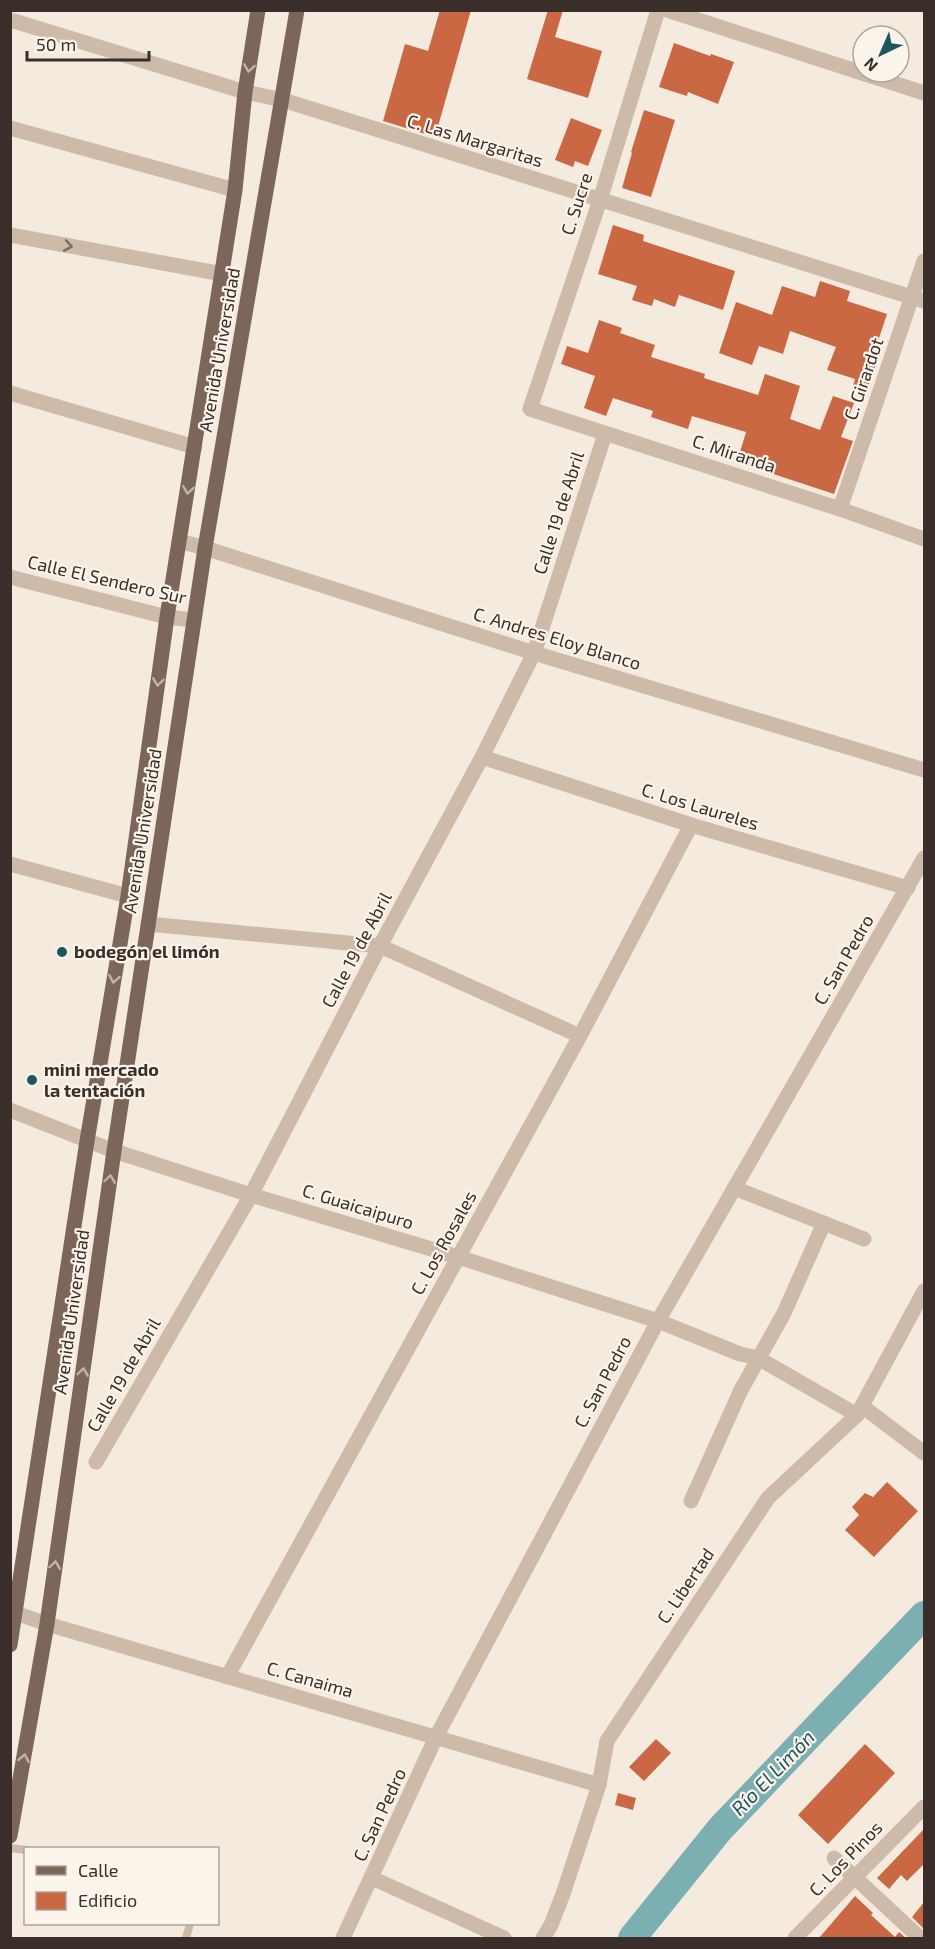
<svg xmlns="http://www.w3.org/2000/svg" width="935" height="1949" viewBox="0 0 935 1949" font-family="'Exo 2',sans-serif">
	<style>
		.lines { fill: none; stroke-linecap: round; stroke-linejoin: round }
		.river { stroke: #7bafb2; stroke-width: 28 }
		.building { fill: #cb6844 }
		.lane { stroke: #cdbaa9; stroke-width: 8 }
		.street { stroke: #cdbaa9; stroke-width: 15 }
		.primary { stroke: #7c6659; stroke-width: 15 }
		.oneway { stroke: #c2b4a9 }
		.oneway2 { stroke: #7c6d63 }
		.poi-dot { fill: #1c575d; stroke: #fbf4ea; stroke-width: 2 }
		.labels { text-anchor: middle; stroke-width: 4.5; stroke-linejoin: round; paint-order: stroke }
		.street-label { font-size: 18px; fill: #392e29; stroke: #fbf4ea }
		.poi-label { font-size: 18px; font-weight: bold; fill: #392e29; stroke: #fbf4ea; text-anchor: start }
		.water-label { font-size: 20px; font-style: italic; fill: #1c575d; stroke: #fbf4ea }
	</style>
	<rect width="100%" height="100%" fill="#f4eade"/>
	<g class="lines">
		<path class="river" d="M632,1938L720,1829L924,1615"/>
	</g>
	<g class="building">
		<path d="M440,10H471L435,137L383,121L405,44L428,51Z"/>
		<path d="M548,10H563L555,37L602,51L588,98L527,79Z"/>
		<path d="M674,43L710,56L711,54L734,62L718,104L688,92L687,96L659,87Z"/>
		<path d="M644,110L675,120L651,197L622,188L632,153L631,152Z"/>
		<path d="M571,118L602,130L588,166L575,161L573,167L555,160Z"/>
		<path d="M613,225L644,235L643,241L735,271L723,310L679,295L675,307L654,299L652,306L632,300L637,286L598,274Z"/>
		<path d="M820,281L850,291L847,301L887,314L871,362L876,364L864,398L851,393L855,379L827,370L836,347L790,331L783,354L759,346L752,365L719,353L736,302L772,315L782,286L815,297Z"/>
		<path d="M599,320L622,328L620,333L655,345L651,357L705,374L704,378L758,395L765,374L800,386L790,419L820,430L833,396L854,403L841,437L853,441L834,494L737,462L746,432L692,416L688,429L651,417L653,411L613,398L606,416L584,408L595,376L561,364L567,346L588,353Z"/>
		<path d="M887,1482L918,1511L874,1557L845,1530L859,1515L852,1507L865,1493L873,1497Z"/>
		<path d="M656,1739L671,1753L644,1781L629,1767Z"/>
		<path d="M865,1744L895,1773L828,1844L798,1815Z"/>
		<path d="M618,1793L636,1798L633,1810L615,1805Z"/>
		<path d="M924,1829V1864L907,1881L901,1875L889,1889L877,1878Z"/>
		<path d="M855,1896L873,1913L871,1915L895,1937L899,1932L906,1938H819Z"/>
		<path d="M924,1902V1926L923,1928L912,1917Z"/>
	</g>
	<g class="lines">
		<g class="lane">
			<path d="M10,1848L26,1850"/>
			<path d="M186,1938L190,1924"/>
		</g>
		<g class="street">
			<path d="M658,10L600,200L530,409L840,509L924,539"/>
			<path d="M667,10L924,93"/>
			<path d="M14,21L245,92L283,100L924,301"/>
			<path d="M10,128L235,190"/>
			<path d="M10,235L223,274"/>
			<path d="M10,393L195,447"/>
			<path d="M840,509L924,261"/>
			<path d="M179,541L205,548L534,653L924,770"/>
			<path d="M10,577L167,617L194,620"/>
			<path d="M482,757L691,825L908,888"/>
			<path d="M10,864L128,896"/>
			<path d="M148,924L380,946L580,1036"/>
			<path d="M10,1110L114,1151L251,1195L458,1257L658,1321L740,1354L758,1358L857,1415"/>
			<path d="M734,1188L864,1239"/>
			<path d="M862,1406L924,1453"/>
			<path d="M96,1462L251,1195L380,946L482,757L534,653L605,434"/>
			<path d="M691,1501L741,1390L784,1313L824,1223"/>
			<path d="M10,1611L47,1624L599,1785"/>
			<path d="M227,1677L580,1036L691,825"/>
			<path d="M834,1858L920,1938"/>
			<path d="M372,1878L504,1938"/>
			<path d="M343,1938L436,1737L658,1321L924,858"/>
			<path d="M543,1938L551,1925L563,1894L599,1785L607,1741L768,1498L857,1415L924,1291"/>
			<path d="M795,1938L924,1807"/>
		</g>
		<g class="primary">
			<path d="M10,1645L87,1141L128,896L167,617L235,190L245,92L258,10"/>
			<path d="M10,1836L47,1624L114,1151L205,548L297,10"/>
		</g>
	</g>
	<defs><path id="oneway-chevron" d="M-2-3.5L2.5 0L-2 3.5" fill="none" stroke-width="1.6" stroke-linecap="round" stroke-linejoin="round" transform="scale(1.5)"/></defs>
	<g class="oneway">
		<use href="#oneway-chevron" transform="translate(249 68) rotate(99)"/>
		<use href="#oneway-chevron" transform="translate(188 490) rotate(99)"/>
		<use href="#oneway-chevron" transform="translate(158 682) rotate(98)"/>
		<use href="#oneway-chevron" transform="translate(114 979) rotate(100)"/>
		<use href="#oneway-chevron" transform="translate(110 1179) rotate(-82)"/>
		<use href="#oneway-chevron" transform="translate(83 1372) rotate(-82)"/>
		<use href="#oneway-chevron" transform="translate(55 1565) rotate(-82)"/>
		<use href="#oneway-chevron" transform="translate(24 1758) rotate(-80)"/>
	</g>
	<use class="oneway2" href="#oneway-chevron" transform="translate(68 246) rotate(10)"/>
	<g class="poi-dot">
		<circle cx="62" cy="952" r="6"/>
		<circle cx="32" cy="1080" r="6"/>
	</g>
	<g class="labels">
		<g class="street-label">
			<text transform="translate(475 141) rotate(17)" y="6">C. Las Margaritas</text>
			<text transform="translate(577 204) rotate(-72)" y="6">C. Sucre</text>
			<text transform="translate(220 350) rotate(-80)" y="6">Avenida Universidad</text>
			<text transform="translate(864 379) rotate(-71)" y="6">C. Girardot</text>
			<text transform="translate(734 454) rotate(18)" y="6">C. Miranda</text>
			<text transform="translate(559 513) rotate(-72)" y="6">Calle 19 de Abril</text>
			<text transform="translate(107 580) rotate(13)" y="6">Calle El Sendero Sur</text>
			<text transform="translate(557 639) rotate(17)" y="6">C. Andres Eloy Blanco</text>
			<text transform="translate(700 807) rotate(17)" y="6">C. Los Laureles</text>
			<text transform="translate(143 831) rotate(-81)" y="6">Avenida Universidad</text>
			<text transform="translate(357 950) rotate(-62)" y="6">Calle 19 de Abril</text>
			<text transform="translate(844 960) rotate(-60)" y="6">C. San Pedro</text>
			<text transform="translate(358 1207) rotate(17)" y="6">C. Guaicaipuro</text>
			<text transform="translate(444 1243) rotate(-61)" y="6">C. Los Rosales</text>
			<text transform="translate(72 1312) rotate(-82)" y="6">Avenida Universidad</text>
			<text transform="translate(124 1375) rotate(-60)" y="6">Calle 19 de Abril</text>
			<text transform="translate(603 1382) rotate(-62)" y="6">C. San Pedro</text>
			<text transform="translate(686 1586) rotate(-56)" y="6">C. Libertad</text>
			<text transform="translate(310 1680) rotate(16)" y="6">C. Canaima</text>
			<text transform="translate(380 1815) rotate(-65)" y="6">C. San Pedro</text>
			<text transform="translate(846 1859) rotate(-46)" y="6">C. Los Pinos</text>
		</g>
		<g class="poi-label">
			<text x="74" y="958">bodegón el limón</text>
			<text x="44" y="1076">mini mercado<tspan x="44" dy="21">la tentación</tspan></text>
		</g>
		<g class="water-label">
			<text transform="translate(773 1773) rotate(-46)" y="7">Río El Limón</text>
		</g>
	</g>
	<rect width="935" height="1949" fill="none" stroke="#392e29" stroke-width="24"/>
	<rect x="24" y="1847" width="195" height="78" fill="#fbf4ea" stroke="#ada59d" stroke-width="1.5"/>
	<rect x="36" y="1866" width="30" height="9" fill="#7c6659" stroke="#ada59d" stroke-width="1.5"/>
	<text x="78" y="1877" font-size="18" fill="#392e29">Calle</text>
	<rect x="36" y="1892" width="30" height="18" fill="#cb6844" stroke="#ada59d" stroke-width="1.5"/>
	<text x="78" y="1907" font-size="18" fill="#392e29">Edificio</text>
	<g transform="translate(881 54) rotate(224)"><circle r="28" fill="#fbf4ea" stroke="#ada59d" stroke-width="1.5"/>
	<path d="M0-4.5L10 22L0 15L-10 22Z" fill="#1c575d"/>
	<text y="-9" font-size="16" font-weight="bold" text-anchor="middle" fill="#392e29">N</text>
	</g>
	<path d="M27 51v9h122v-9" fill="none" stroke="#392e29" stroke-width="3"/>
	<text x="36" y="51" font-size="18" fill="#392e29" stroke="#fbf4ea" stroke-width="4.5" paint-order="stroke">50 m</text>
</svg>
